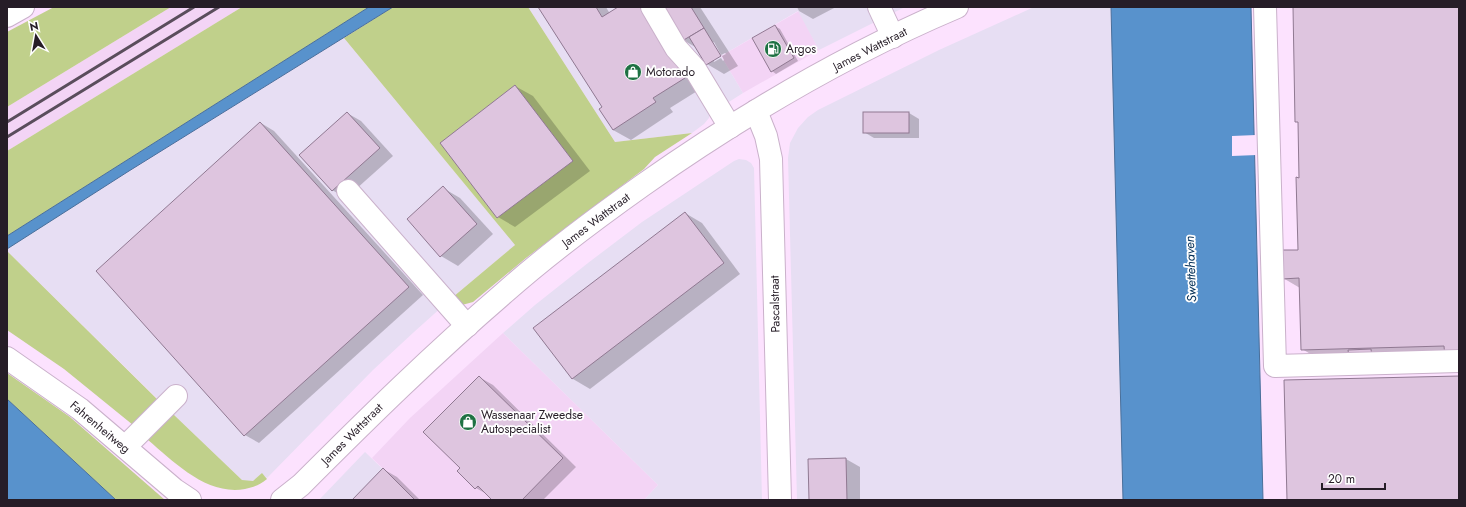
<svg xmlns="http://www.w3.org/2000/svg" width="1466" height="507" viewBox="0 0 1466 507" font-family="Jost,sans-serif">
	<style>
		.built { fill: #f3d4f5 }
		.industrial { fill: #e7def3 }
		.green { fill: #c0d08b }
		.water { fill: #5892cc; stroke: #496f9a }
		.pier { fill: #fce2fe }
		.shadow { fill: #0003; fill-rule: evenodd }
		.building { fill: #dec5df; stroke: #907992 }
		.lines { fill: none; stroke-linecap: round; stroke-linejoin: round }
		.minor-casing { stroke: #cab1cb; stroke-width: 24 }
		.major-casing { stroke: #cab1cb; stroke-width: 24 }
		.minor { stroke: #fff; stroke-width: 22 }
		.major { stroke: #fff; stroke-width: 22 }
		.rail { stroke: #5a4d5c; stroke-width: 3 }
		.labels { text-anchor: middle; stroke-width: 3.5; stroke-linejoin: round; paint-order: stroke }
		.poi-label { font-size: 12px; fill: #261d27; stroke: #fff; text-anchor: start }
		.street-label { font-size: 12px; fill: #261d27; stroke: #fff }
		.water-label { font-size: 13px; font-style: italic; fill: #053158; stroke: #fff }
	</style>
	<rect width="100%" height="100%" fill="#fce2fe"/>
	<g class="built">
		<path d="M171,7H242L7,151V107Z"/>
		<path d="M799,11L819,50L743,93L721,56Z"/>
		<path d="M503,333L658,485L644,500H415L372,458L410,418Z"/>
	</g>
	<g class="industrial">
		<path d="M528,7H905L819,50L798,11L721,56L743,93L710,114L709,118L704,124L692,133L615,142Z"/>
		<path d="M1034,7H1111L1123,500H797L788,158L790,143L798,128L808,117L818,110L939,50Z"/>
		<path d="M344,38L515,245L453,297L414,332L373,370L267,478L262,474L253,481L246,482L242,480L173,414L7,251V249L55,218Z"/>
		<path d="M739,159L746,160L751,163L754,168L762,500H644L658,485L503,333L535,305L588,263L642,222L734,161Z"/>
		<path d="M365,452L415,500H319Z"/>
	</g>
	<g class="green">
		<path d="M54,7H171L7,107V32Z"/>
		<path d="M242,7H369L7,236V151Z"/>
		<path d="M393,7H528L615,142L692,133L655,157L644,169L526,258L473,302L462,305L453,297L515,245L344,38Z"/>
		<path d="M7,251L158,400L133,425L64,369L7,330Z"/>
		<path d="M7,373L70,417L165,500H116L7,399Z"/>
		<path d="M173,414L242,480L253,481L262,473L267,479C260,485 254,487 245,489C207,496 174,462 148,440Z"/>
	</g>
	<g class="water">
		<path d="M369,7H393L129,171L7,249V236Z"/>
		<path d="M1111,7H1251L1263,500H1123Z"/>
		<path d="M7,399L116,500H7Z"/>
	</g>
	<path class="pier" d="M1256,135L1257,155L1232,156V136Z"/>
	<g class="shadow">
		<path d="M539,7H606L610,14L620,7H648L702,88L670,108L673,112L631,140L613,130L604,107Z"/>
		<path d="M663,7H700L738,66L724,74L707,64L697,48L683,40ZM714,42L721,55L725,53L726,54L722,56L724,60L723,61L721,58L714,62L712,43Z"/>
		<path d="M797,7H836L813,19L799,11Z"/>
		<path d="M1294,7H1459V365L1319,359L1302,349L1300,288L1283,278L1299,251L1300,179L1299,123L1296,121Z"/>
		<path d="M775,26L780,29L798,61L776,74L772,71Z"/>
		<path d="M515,86L533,96L590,171L515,227L498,217L441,143Z"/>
		<path d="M347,113L361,121L393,156L346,198L332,190Z"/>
		<path d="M909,113L919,119V138H874L864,132Z"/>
		<path d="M261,123L274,131L423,295L259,443L245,435Z"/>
		<path d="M443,188L460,198L493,234L458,266L441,256Z"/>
		<path d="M685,213L702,223L740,274L590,389L573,379L534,329Z"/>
		<path d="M479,377L493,385L576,467L543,500H494L490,496L476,488L461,468Z"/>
		<path d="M846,459L860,467V500H810Z"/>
		<path d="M383,469L397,477L420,500H353Z"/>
	</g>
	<g class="building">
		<path d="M538,7H596L602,17L618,7H640L685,78L653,98L656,102L613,130L599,109L602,107Z"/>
		<path d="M667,7H691L704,28L682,41L663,10Z"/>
		<path d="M1293,7H1459V358H1445L1444,346L1301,350L1299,278L1282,279V250H1298L1296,177L1299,178L1298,122H1295Z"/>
		<path d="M775,25L794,58L771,72L752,38Z"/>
		<path d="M704,28L721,56L706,65L689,37Z"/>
		<path d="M515,85L573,161L497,218L440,143Z"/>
		<path d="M347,112L380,148L332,191L299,155Z"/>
		<rect x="863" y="112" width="46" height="21"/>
		<path d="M260,122L409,287L244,436L96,271Z"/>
		<path d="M443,186L477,224L440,257L407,219Z"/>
		<path d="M685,212L724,263L572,379L533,328Z"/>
		<path d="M1371,349L1372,357H1349L1348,350Z"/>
		<path d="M479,376L563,458L522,500H492L478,486L475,489L457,471L460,468L423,432Z"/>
		<path d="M1459,376V500H1287L1284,380Z"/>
		<path d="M846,458L847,500H809L808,459Z"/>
		<path d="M383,468L415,500H352Z"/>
	</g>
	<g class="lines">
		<g class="minor-casing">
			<g id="minor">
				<path d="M652,7L676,48L695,69L730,127"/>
				<path d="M879,7L893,37"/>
				<path d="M1265,7L1275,366L1459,361"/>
				<path d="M756,111L766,136L771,159L780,500"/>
				<path d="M348,191L467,326"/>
				<path d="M7,358L80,409L175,490L190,500"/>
				<path d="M125,447L176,396"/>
				<path d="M282,500L301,485C367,419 433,354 504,293C548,254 595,219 643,185C741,116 846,54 957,7"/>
			</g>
		</g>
		<g class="major-casing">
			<path id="major" d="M7,16L23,7"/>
		</g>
		<use href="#minor" class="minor"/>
		<use href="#major" class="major"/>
		<g class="rail">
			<path d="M7,122L194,7"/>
			<path d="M7,137L219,7"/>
		</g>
	</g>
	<defs>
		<g id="fuel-disc" transform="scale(0.9)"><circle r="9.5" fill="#1e7143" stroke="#fff"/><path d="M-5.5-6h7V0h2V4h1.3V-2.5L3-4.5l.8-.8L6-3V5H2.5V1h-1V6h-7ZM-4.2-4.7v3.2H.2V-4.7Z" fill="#fff"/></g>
		<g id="shop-disc" transform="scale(0.9)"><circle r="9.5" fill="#1e7143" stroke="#fff"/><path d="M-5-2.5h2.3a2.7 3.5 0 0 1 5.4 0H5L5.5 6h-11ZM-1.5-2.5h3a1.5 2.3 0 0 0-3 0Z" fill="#fff"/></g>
	</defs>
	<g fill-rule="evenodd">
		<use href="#fuel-disc" x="773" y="49"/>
		<use href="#shop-disc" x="633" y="72"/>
		<use href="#shop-disc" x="468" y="422"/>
	</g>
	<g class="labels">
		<g class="poi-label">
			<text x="786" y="53">Argos</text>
			<text x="646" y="76">Motorado</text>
			<text x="481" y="419">Wassenaar Zweedse<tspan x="481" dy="14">Autospecialist</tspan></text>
		</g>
		<g class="street-label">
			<text transform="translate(870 49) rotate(-27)" y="4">James Wattstraat</text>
			<text transform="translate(596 220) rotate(-37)" y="4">James Wattstraat</text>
			<text transform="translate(775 304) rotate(-91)" y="4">Pascalstraat</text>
			<text transform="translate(100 427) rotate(40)" y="4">Fahrenheitweg</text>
			<text transform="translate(352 434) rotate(-45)" y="4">James Wattstraat</text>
		</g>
		<g class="water-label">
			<text transform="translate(1190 269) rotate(-92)" y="5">Swettehaven</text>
		</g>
	</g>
	<rect width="1466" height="507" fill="none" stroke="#261d27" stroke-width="16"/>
	<g transform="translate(36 36) rotate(349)" stroke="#ffffff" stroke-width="3" paint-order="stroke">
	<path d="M0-3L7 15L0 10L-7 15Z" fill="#261d27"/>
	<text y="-6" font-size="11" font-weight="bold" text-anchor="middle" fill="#261d27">N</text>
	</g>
	<path d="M1322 483v6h63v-6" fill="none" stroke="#261d27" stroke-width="2"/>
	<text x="1328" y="483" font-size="12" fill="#261d27" stroke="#ffffff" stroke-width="3" paint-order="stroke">20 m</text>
</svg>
